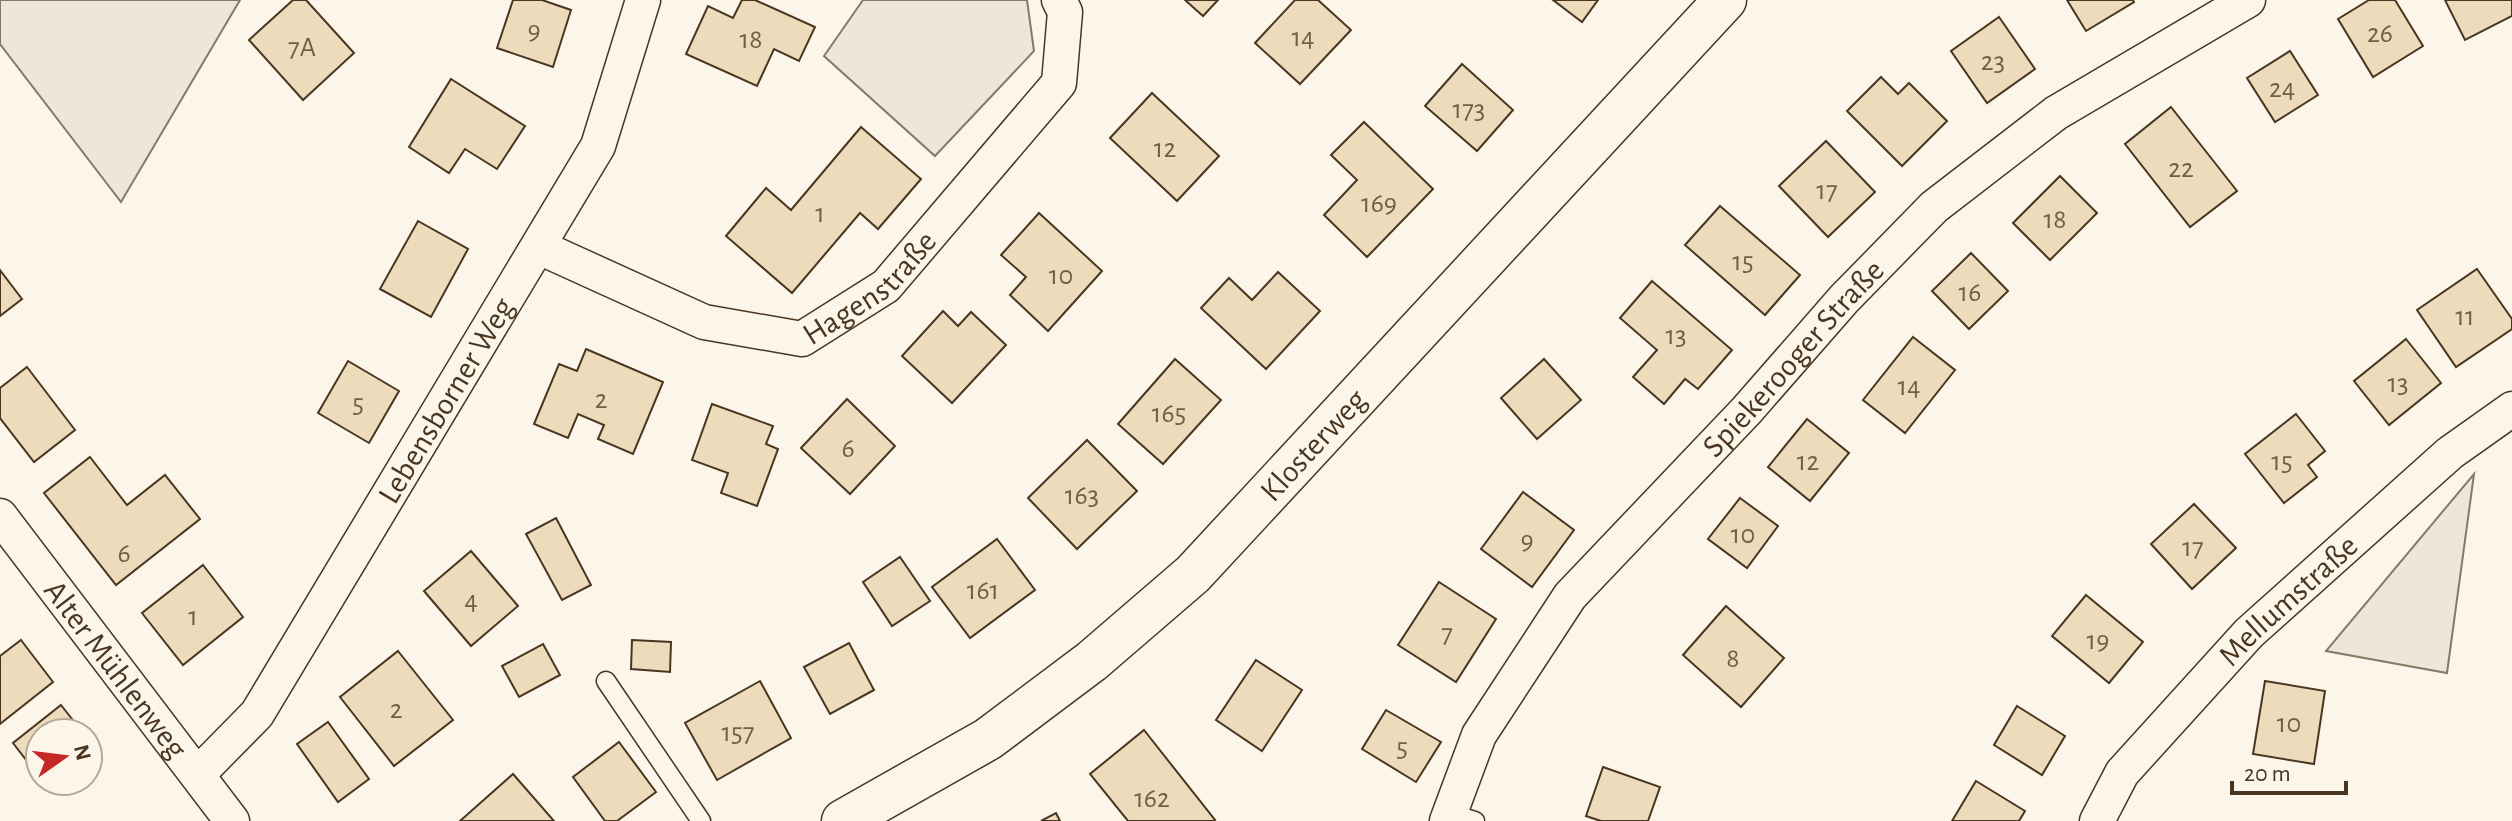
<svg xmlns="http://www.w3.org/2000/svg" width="2512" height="821" viewBox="0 0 2512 821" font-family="'Alegreya Sans',sans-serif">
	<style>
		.green { fill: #ede6d9; stroke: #887966; stroke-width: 2 }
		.building { fill: #ecdcbc; stroke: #4a3520; stroke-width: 2 }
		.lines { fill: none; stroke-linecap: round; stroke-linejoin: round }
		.service-casing { stroke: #4a3520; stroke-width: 21 }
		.minor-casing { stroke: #4a3520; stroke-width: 37 }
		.tertiary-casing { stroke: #4a3520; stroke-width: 45 }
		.service { stroke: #fbf6e9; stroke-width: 18 }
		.minor { stroke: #fbf6e9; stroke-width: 34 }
		.tertiary { stroke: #fbf6e9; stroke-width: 42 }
		.labels { text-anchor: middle; stroke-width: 6; stroke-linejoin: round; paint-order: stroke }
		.number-label { font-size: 28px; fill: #725f47 }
		.street-label { font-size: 32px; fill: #4a3520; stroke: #fbf6e9 }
	</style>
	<rect width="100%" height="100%" fill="#fbf6e9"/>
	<g class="green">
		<path d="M0,0H240L121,202L0,44Z"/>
		<path d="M863,0H1027L1034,51L935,156L824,56Z"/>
		<path d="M2474,474L2447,673L2326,651Z"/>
	</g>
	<g class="building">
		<path d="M293,0H306L354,53L303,100L249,40Z"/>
		<path d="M513,0H542L571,10L553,67L497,48Z"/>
		<path d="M742,0H755L815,27L799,61L774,49L757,86L686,54L708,6L733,18Z"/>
		<path d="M1185,0H1218L1203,16Z"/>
		<path d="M1295,0H1318L1351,30L1300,84L1255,43Z"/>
		<path d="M1553,0H1598L1582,22Z"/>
		<path d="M2067,0H2133L2134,2L2086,31Z"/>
		<path d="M2369,0H2395L2423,46L2373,77L2338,19Z"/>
		<path d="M2445,0H2512V16L2465,40Z"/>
		<path d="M1999,17L2035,69L1987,103L1951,51Z"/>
		<path d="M2290,51L2318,95L2275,122L2247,78Z"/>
		<path d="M1462,64L1513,110L1477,151L1425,106Z"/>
		<path d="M1881,77L1898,94L1909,83L1947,121L1902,166L1847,111Z"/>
		<path d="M451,79L525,126L497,169L465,149L449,173L409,147Z"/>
		<path d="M1152,93L1219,156L1177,201L1110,138Z"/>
		<path d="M2171,107L2237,191L2190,227L2125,144Z"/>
		<path d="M1364,122L1433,189L1367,257L1324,215L1357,180L1331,155Z"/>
		<path d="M861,127L921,179L878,229L860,213L792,293L726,236L766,188L791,210Z"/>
		<path d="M1826,141L1875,192L1828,237L1779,186Z"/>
		<path d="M2060,176L2097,213L2050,260L2013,223Z"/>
		<path d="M1720,206L1800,275L1765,315L1685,245Z"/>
		<path d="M1039,213L1102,271L1048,331L1010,295L1026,277L1001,255Z"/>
		<path d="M418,221L468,249L431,317L380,289Z"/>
		<path d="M1971,253L2008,291L1969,329L1932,291Z"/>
		<path d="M2477,269L2512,319V329L2456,367L2417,310Z"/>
		<path d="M0,270L22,299L0,316Z"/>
		<path d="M1278,272L1320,311L1266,369L1201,308L1229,278L1252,300Z"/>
		<path d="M1652,281L1732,350L1698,389L1685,379L1664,404L1633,377L1657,350L1620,318Z"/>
		<path d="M943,311L958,326L971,312L1006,345L952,403L902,356Z"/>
		<path d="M1913,337L1955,370L1905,433L1863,400Z"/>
		<path d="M2406,339L2441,383L2389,425L2354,381Z"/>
		<path d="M586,349L663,382L633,454L598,439L604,425L578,414L568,438L534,424L559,364L577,371Z"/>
		<path d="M1175,359L1221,400L1163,464L1118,424Z"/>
		<path d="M1544,359L1581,400L1537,439L1501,398Z"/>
		<path d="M348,361L399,391L369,443L318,413Z"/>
		<path d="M27,367L75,430L34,462L0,418V388Z"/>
		<path d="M847,399L895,446L850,494L801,448Z"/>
		<path d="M712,404L773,426L766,444L778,449L757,506L721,493L728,473L692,460Z"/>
		<path d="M2296,414L2325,451L2308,465L2317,477L2284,503L2245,454Z"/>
		<path d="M1807,419L1849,453L1810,501L1768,467Z"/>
		<path d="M1087,440L1137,491L1077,549L1028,498Z"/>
		<path d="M90,457L127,505L165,475L200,519L116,585L44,493Z"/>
		<path d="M1523,492L1574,530L1532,587L1481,549Z"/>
		<path d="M1740,498L1778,526L1747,568L1708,539Z"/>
		<path d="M2194,504L2236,548L2192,589L2151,544Z"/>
		<path d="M556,518L591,585L562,600L526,534Z"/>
		<path d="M997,539L1035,590L970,638L932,587Z"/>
		<path d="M471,551L518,606L471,646L424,591Z"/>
		<path d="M900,557L930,601L892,626L863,582Z"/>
		<path d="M203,565L243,617L183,665L142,613Z"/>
		<path d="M1439,582L1496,619L1456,682L1398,645Z"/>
		<path d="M2086,595L2143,642L2109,683L2052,636Z"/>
		<path d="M1726,606L1784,658L1741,707L1683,655Z"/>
		<path d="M21,640L53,682L0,724V656Z"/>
		<path d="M632,640L671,642L670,672L631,669Z"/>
		<path d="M849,643L874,690L830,714L804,667Z"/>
		<path d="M543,644L560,675L519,697L502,666Z"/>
		<path d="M398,651L453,720L394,766L340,697Z"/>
		<path d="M1256,660L1302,690L1262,751L1216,720Z"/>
		<path d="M760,681L791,738L717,780L685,723Z"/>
		<path d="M2265,681L2325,691L2314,764L2253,754Z"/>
		<path d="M61,705L83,733H40V778L13,743Z"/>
		<path d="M2017,706L2065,736L2042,775L1994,745Z"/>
		<path d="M1386,710L1441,742L1416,782L1362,749Z"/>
		<path d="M328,722L369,779L338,802L297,744Z"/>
		<path d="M1144,730L1215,820L1213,821H1128L1090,774Z"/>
		<path d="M619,742L656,792L617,821H605L573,777Z"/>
		<path d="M1603,767L1660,787L1648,821H1601L1586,816Z"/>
		<path d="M513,774L554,821H460Z"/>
		<path d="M1976,781L2025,811L2019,821H1952Z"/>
		<path d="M1056,813L1060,821H1041Z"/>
	</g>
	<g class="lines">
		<g class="service-casing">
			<g id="service">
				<path d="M606,681L701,821"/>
				<path d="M1449,813L1475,821"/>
			</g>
		</g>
		<g class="minor-casing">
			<g id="minor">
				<path id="s1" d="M539,247L704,322L802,339L886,286L1059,83L1065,12L1059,0"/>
				<path id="s2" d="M0,516L232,821"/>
				<path id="s3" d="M198,774L257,714L598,146L643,0"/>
				<path id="s4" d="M1447,821L1479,735L1570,596L1747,410L1844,299L1934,207L2056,113L2248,0"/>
				<path id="s5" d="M2097,821L2122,773L2249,633L2450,453L2512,409"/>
			</g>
		</g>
		<g class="tertiary-casing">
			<g id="tertiary">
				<path id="s6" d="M843,821L988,739L1092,661L1193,574L1725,0"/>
			</g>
		</g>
		<use href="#service" class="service"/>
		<use href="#minor" class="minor"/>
		<use href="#tertiary" class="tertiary"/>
	</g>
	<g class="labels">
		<g class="number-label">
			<text x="534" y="39">9</text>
			<text x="2380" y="42">26</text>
			<text x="1303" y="46">14</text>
			<text x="751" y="48">18</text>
			<text x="302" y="56">7A</text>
			<text x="1993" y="70">23</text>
			<text x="2282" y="97">24</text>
			<text x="1469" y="118">173</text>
			<text x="1165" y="157">12</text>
			<text x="2181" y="177">22</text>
			<text x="1827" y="199">17</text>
			<text x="1379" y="212">169</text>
			<text x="820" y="222">1</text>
			<text x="2055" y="228">18</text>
			<text x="1743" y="270">15</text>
			<text x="1061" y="284">10</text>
			<text x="1970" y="301">16</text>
			<text x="2465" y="325">11</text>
			<text x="1676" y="344">13</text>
			<text x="2398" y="392">13</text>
			<text x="1909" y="395">14</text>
			<text x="601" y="408">2</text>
			<text x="358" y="412">5</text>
			<text x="1169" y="422">165</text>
			<text x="848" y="457">6</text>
			<text x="1808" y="470">12</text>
			<text x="2282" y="470">15</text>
			<text x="1082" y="504">163</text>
			<text x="1743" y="543">10</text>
			<text x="1527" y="549">9</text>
			<text x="2193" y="556">17</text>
			<text x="124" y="562">6</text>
			<text x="983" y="599">161</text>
			<text x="471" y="609">4</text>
			<text x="193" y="625">1</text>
			<text x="1447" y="642">7</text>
			<text x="2098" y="649">19</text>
			<text x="1733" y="667">8</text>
			<text x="396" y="718">2</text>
			<text x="2289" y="732">10</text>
			<text x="738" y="741">157</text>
			<text x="1402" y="756">5</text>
			<text x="1152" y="807">162</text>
		</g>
		<g class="street-label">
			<text dy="11" stroke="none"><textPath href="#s1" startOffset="366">Hagenstraße</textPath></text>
			<text dy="11" stroke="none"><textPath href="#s4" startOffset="584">Spiekerooger Straße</textPath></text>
			<text dy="11" stroke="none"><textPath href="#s3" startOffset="450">Lebensborner Weg</textPath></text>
			<text dy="11" stroke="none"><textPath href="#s6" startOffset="606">Klosterweg</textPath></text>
			<text dy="11" stroke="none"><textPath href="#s5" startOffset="294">Mellumstraße</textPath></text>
			<text dy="11" stroke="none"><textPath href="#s2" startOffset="192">Alter Mühlenweg</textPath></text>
		</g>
	</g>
	<g transform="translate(64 757) rotate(76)"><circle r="38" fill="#fbf6e9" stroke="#b4a999" stroke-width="2"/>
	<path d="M0-6L14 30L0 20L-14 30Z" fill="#c62828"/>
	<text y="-12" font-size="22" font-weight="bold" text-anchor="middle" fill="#4a3520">N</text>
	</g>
	<path d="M2232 781v12h114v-12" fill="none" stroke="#4a3520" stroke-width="4"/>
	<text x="2244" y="781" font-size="24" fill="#4a3520" stroke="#fbf6e9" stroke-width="6" paint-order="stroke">20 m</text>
</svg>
